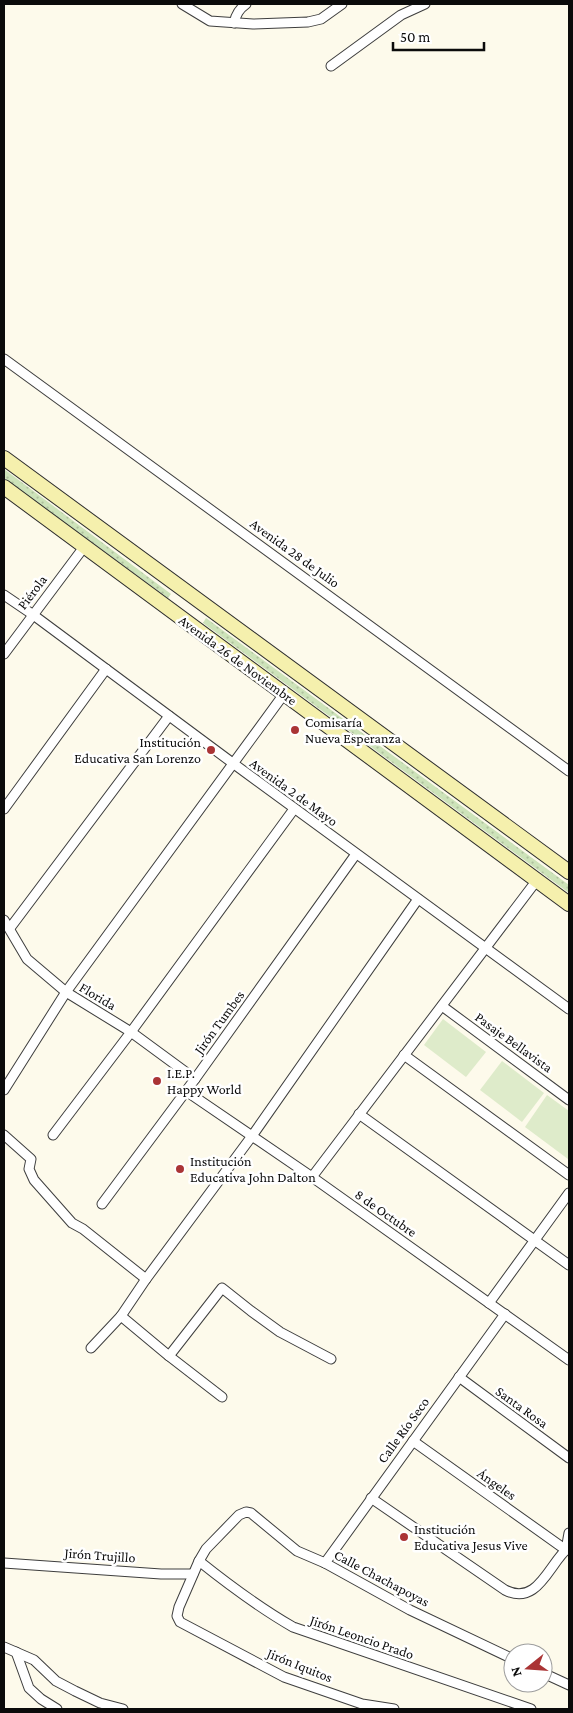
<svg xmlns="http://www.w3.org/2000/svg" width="573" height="1713" viewBox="0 0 573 1713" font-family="'Crimson Pro',serif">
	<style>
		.grass { fill: url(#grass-dots) }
		.pitch { fill: #deebca }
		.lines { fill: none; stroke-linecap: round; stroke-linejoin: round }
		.minor-casing { stroke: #3e3e3e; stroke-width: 11 }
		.secondary-casing { stroke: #2d2d2d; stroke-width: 16 }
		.minor { stroke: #fff; stroke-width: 9 }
		.secondary { stroke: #f5f0ad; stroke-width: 14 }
		.poi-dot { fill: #aa3435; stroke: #fff; stroke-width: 2 }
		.labels { text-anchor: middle; stroke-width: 5; stroke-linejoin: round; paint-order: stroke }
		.street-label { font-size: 14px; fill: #0b0b0b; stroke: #fff }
		.poi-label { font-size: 14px; fill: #0b0b0b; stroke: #fff; text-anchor: start }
	</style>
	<defs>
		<pattern id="grass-dots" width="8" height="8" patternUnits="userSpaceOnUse" patternTransform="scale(1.25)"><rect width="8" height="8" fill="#cde3b9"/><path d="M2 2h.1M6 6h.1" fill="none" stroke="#afc19e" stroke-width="1.8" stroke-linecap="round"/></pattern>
	</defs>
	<rect width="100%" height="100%" fill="#fdfaeb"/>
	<g class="grass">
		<path d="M4,469L171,594L168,598L4,478Z"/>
		<path d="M206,618L569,885V893L203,623Z"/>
	</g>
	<g class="pitch">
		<path d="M443,1019L486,1052L466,1077L424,1045Z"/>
		<path d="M502,1061L544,1093L522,1122L480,1090Z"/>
		<path d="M547,1095L569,1111L568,1159L525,1127Z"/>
	</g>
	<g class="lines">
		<g class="minor-casing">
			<g id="minor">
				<path d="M182,4L210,21L253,24L308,22L321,19L342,4"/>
				<path d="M234,23C236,14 239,9 246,4"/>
				<path d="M331,66L401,15L425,4"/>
				<path d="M4,359L569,771"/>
				<path d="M4,595L32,614L234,764L569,1009"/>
				<path d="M4,654L84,547"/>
				<path d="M4,809L106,669"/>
				<path d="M4,920L27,959L66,992L131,1032L195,1079"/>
				<path d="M10,928L169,716"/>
				<path d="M442,1006L569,1100"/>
				<path d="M404,1055L569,1175"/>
				<path d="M4,1090L66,992L284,694"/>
				<path d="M186,1091L312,1177L569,1360"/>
				<path d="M359,1114L569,1265"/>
				<path d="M4,1135L31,1159L29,1169L34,1180L72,1223L83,1229L146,1279"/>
				<path d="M53,1135L131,1032L294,809"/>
				<path d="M312,1177L537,880"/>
				<path d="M102,1204L195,1079L356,854"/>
				<path d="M489,1303L569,1193"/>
				<path d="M121,1316L169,1356L222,1397"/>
				<path d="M91,1348L121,1316L146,1279L252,1136L418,899"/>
				<path d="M169,1356L222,1288L251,1311L280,1332L331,1359"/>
				<path d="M459,1377L569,1458"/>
				<path d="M413,1441L566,1550"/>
				<path d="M371,1498L505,1590C538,1607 549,1563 569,1547"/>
				<path d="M566,1550L569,1533"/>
				<path d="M199,1561C229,1585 260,1608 293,1627L531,1709"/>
				<path d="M4,1563L161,1574H193"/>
				<path d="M325,1563L505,1314"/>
				<path d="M4,1647L34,1660L56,1681L75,1691L100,1703L123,1709"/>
				<path d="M16,1652L29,1688L41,1699L57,1709"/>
				<path d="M543,1673L569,1685"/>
				<path d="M394,1709L362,1704L284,1677L180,1622L177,1616L179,1607L199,1561L206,1549L239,1515L246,1512L251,1513L297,1551L325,1563L410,1610L513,1659"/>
			</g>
		</g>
		<g class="secondary-casing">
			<g id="secondary">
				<path d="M4,458L569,872"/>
				<path d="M4,487L569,904"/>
			</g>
		</g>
		<use href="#minor" class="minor"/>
		<use href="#secondary" class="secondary"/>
	</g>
	<g class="poi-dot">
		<circle cx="295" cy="730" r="5"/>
		<circle cx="211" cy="750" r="5"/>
		<circle cx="157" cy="1081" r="5"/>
		<circle cx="180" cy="1169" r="5"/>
		<circle cx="404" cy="1537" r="5"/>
	</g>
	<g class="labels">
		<g class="street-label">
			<text transform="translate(295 553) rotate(36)" y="5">Avenida 28 de Julio</text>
			<text transform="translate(32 592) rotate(-53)" y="5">Piérola</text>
			<text transform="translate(238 660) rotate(36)" y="5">Avenida 26 de Noviembre</text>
			<text transform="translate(294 792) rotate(36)" y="5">Avenida 2 de Mayo</text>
			<text transform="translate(98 996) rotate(31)" y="5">Florida</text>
			<text transform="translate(219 1022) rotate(-54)" y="5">Jirón Tumbes</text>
			<text transform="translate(514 1042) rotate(36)" y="5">Pasaje Bellavista</text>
			<text transform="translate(386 1213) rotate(35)" y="5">8 de Octubre</text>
			<text transform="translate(522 1407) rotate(36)" y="5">Santa Rosa</text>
			<text transform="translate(403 1430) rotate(-54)" y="5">Calle Río Seco</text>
			<text transform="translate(497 1484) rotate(35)" y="5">Ángeles</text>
			<text transform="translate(100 1555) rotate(4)" y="5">Jirón Trujillo</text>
			<text transform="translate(382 1578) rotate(28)" y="5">Calle Chachapoyas</text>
			<text transform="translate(362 1637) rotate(19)" y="5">Jirón Leoncio Prado</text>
			<text transform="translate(300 1665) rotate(22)" y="5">Jirón Iquitos</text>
		</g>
		<g class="poi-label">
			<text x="305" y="727">Comisaría<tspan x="305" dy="16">Nueva Esperanza</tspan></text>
			<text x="201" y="747" text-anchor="end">Institución<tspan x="201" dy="16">Educativa San Lorenzo</tspan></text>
			<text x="167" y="1078">I.E.P.<tspan x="167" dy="16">Happy World</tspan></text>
			<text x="190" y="1166">Institución<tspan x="190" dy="16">Educativa John Dalton</tspan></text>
			<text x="414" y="1534">Institución<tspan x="414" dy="16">Educativa Jesus Vive</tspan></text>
		</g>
	</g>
	<rect width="573" height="1713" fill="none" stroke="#0b0b0b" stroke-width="10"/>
	<g transform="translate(528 1668) rotate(253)"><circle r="24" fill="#ffffff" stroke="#9d9d9d"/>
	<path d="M0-4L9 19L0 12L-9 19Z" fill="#aa3435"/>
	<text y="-8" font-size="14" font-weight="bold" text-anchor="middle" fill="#0b0b0b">N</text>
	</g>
	<path d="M393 42v8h91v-8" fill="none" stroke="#0b0b0b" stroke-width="2.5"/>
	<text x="400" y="42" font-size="15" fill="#0b0b0b" stroke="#ffffff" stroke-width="4" paint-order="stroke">50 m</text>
</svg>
